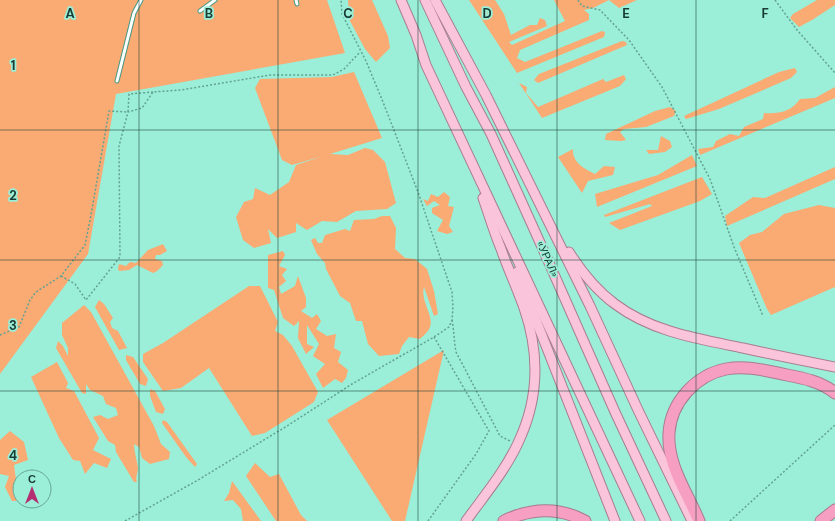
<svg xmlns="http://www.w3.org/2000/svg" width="835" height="521" viewBox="0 0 835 521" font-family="'DM Sans',sans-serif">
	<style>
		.green { fill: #faaa73 }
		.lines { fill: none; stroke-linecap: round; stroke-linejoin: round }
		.lane-casing { stroke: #439883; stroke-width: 5 }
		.primary-casing { stroke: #a97c90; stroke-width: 11 }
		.highway-casing { stroke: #a97c90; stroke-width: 13 }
		.path { stroke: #63a291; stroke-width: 1.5; stroke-dasharray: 2 2; stroke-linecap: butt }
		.lane { stroke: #fff; stroke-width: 3 }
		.primary { stroke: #fac5da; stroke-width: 9 }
		.highway { stroke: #f79fc2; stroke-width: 11 }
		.grid { fill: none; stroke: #183c33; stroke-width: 1; stroke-opacity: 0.55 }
		.labels { text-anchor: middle; stroke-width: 3.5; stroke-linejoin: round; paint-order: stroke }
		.street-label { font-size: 11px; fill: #183c33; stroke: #9befd8 }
		.grid-label { font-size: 13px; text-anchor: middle; font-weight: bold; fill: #183c33; stroke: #9befd8; stroke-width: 3.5; stroke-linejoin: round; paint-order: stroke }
	</style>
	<rect width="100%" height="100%" fill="#9befd8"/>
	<g class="green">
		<path d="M0,0H327L345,53L116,94L88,254L0,374Z"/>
		<path d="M348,0H372L388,36L390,48L376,62L365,49L350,21Z"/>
		<path d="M469,0H495L504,14L511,35L530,25H537L540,18L545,20L547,26L509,42L512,45L565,21L554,0H637L619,8L609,0L593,8L584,10L589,14V20L520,50L517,58L525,62L602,31L605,32L604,37L517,73Z"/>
		<path d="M817,0H835V5L812,20L799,27L790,18L793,14Z"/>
		<path d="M622,41L626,42L627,45L538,83L534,80L539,74Z"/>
		<path d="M795,68L797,72L791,78L719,109L686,119L684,116L779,72Z"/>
		<path d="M354,72L382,138L330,154L348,155L365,148L373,150L385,162L396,203L387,209L356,211L337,222L322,221L307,230L296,223V232L277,238L268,229L271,243L254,248L243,240L236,217L244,202L253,199L255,188L270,195L289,182L296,165L323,156L292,165L282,160L255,88L260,79L332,77Z"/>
		<path d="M624,75L626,79L620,86L542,118L519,83L527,87L526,93L538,107L603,79L606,82Z"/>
		<path d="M835,87V98L700,155L698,149L713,147L716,141L730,134L739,136L744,127L763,119L764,113C779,114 791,112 800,99L815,98Z"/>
		<path d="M670,107L676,111L674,116L646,127L624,129L620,132L626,140L621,141L605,140L606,134L655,111Z"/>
		<path d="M661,136L670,141L672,147L665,152L649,154L646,150H658Z"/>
		<path d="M573,149C572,163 585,169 595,174L604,166L615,167L613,175L588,181L582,193L558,157Z"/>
		<path d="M692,155L697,166L597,207L595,194L658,175Z"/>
		<path d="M835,167V179L727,226L725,216L753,197L765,198Z"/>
		<path d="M702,177L712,194L700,201L620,230L609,223L652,206L650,204L605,217L604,215Z"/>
		<path d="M444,192L450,197L448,206L454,207L449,226L453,232L447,234L437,231L443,220L432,213V208L440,205L434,201L427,206L423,199L428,201L431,194L438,197Z"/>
		<path d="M819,205L835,208V287L771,315L767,309L739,243L750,235L762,232L784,214Z"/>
		<path d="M382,216H390L396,228L395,249L405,258L415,259L427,269L434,291L438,314L434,316L424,287C420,301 434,315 430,327C429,331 423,336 420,339L409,337L402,346L399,354L379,356L368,344L362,321H356L350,303L340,296L326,269L325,263L317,254L311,240L315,238L318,243H322L325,235L345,229L350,231L354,220L374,219Z"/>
		<path d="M163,244L167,251L160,255H156L155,259L162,261L163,265L157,271L153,273L137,265L129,270L119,271L118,269L119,264L126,266L130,262L136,263L148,250Z"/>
		<path d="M283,251L285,255L279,266L287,269L282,275L286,281L279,287L281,294L295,286L298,276L306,298V307L301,311L312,318L317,314L321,321L316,329L327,336L336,334L334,348L341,352L338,362L348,370L346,378L342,383L335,379L323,388L316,374L325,364L313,356L319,344L307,325V344L314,347L306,354L298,338L299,321L294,326L283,318L274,290L268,288V255Z"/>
		<path d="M249,286H260L278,322L275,331L283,335L292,346L318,392L314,402L265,433L252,436L209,368L181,388L163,391L143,362V354L163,343Z"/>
		<path d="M99,300L104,304L113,318L110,322L112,328L118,331L127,348L119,350L95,307Z"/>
		<path d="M84,305L91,312L154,426L161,444L170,452L169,459L150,464L142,458L139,447L134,444C134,452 137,460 138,468C138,473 135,477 137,482H134L116,452L115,445L108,441L93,417L100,415L108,419L118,415L116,408L106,404L103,396L90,390L86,384V394L82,393L56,348L58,341L63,346L68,356V348L62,335V323Z"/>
		<path d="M444,350L405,521H392L327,420Z"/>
		<path d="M126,355L133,357L148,379L146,386L140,384L126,360Z"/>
		<path d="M57,362L68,383L66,388L74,391L99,438L93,450L111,459L107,468L94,463L85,474L80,461L73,460L59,438L31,377Z"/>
		<path d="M150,389L155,391L165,409L163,414L156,412L150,396Z"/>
		<path d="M163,420L167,422L197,464L195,467L186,457L162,423Z"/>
		<path d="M10,431L24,442L28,460L14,465L16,480L20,481V501H12L5,487L9,476L0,474V440Z"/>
		<path d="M255,463L270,477L279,474L301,515L307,521H276L246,476Z"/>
		<path d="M232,481L261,521H243L241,509L233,500L224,501L229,493Z"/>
	</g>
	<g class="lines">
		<g class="lane-casing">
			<g id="lane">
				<path d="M296,0L297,4"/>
				<path d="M200,11L215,0"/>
				<path d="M117,81L134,13L141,0"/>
			</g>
		</g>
		<g class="primary-casing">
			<g id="primary">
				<path d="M401,0L416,35L426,65L640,521"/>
				<path d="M425,0L466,87L491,134L542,247L615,412L666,521"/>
				<path d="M435,0L486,95L590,306L638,410L692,521"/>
				<path d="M569,252C581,271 596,290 615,304C652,332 699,339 743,348C774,355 804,361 835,367"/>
				<path d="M517,272L615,521"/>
				<path d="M466,521C484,496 505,471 518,443C539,399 540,354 524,308C517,288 508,269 501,249C494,232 489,215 483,198"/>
			</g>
		</g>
		<g class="highway-casing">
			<g id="highway">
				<path d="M504,521C531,508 559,507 585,521"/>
				<path d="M699,521C687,492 667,465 669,433C671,402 696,375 726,369C747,365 767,371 787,375C803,378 822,382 835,393"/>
				<path d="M821,521L835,510"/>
			</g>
		</g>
		<g class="path">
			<path d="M578,0L582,6L600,10L629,40L662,87L710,179L734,247L763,316"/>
			<path d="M775,0L797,30L835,73"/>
			<path d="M61,276L75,284L86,300L120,257L119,146L128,112L142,108L153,92L181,90L270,75H333L344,69L360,52"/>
			<path d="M452,320C454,330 454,341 456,352L500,436L510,441"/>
			<path d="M0,335L19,327L30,300L36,292L61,276L85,245L91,215L109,111L128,112L129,94L153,92"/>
			<path d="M125,521L198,480L287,426L352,384L434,337L449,327L452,320L453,307L452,292L418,192L383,102L366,61L342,14L341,0"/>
			<path d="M428,521L476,454L489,431L434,337"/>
			<path d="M730,521L835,425"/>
		</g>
		<use href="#lane" class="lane"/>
		<use href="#primary" class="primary"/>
		<use href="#highway" class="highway"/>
	</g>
	<path class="grid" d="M139,0V521M278,0V521M418,0V521M557,0V521M696,0V521M0,130H835M0,260H835M0,391H835"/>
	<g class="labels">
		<g class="street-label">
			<text transform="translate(548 259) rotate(66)" y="4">«УРАЛ»</text>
		</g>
	</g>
	<g class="grid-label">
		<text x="70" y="18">A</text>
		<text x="209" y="18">B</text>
		<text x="348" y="18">C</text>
		<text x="487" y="18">D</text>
		<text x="626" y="18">E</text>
		<text x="765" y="18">F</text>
		<text x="13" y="70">1</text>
		<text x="13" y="200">2</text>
		<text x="13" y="330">3</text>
		<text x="13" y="460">4</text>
	</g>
	<g transform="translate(32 489)"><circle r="19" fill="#9befd8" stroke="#67a796"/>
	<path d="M0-3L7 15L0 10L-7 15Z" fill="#b42e71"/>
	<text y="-6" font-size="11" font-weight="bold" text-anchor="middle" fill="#183c33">С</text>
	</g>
</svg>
